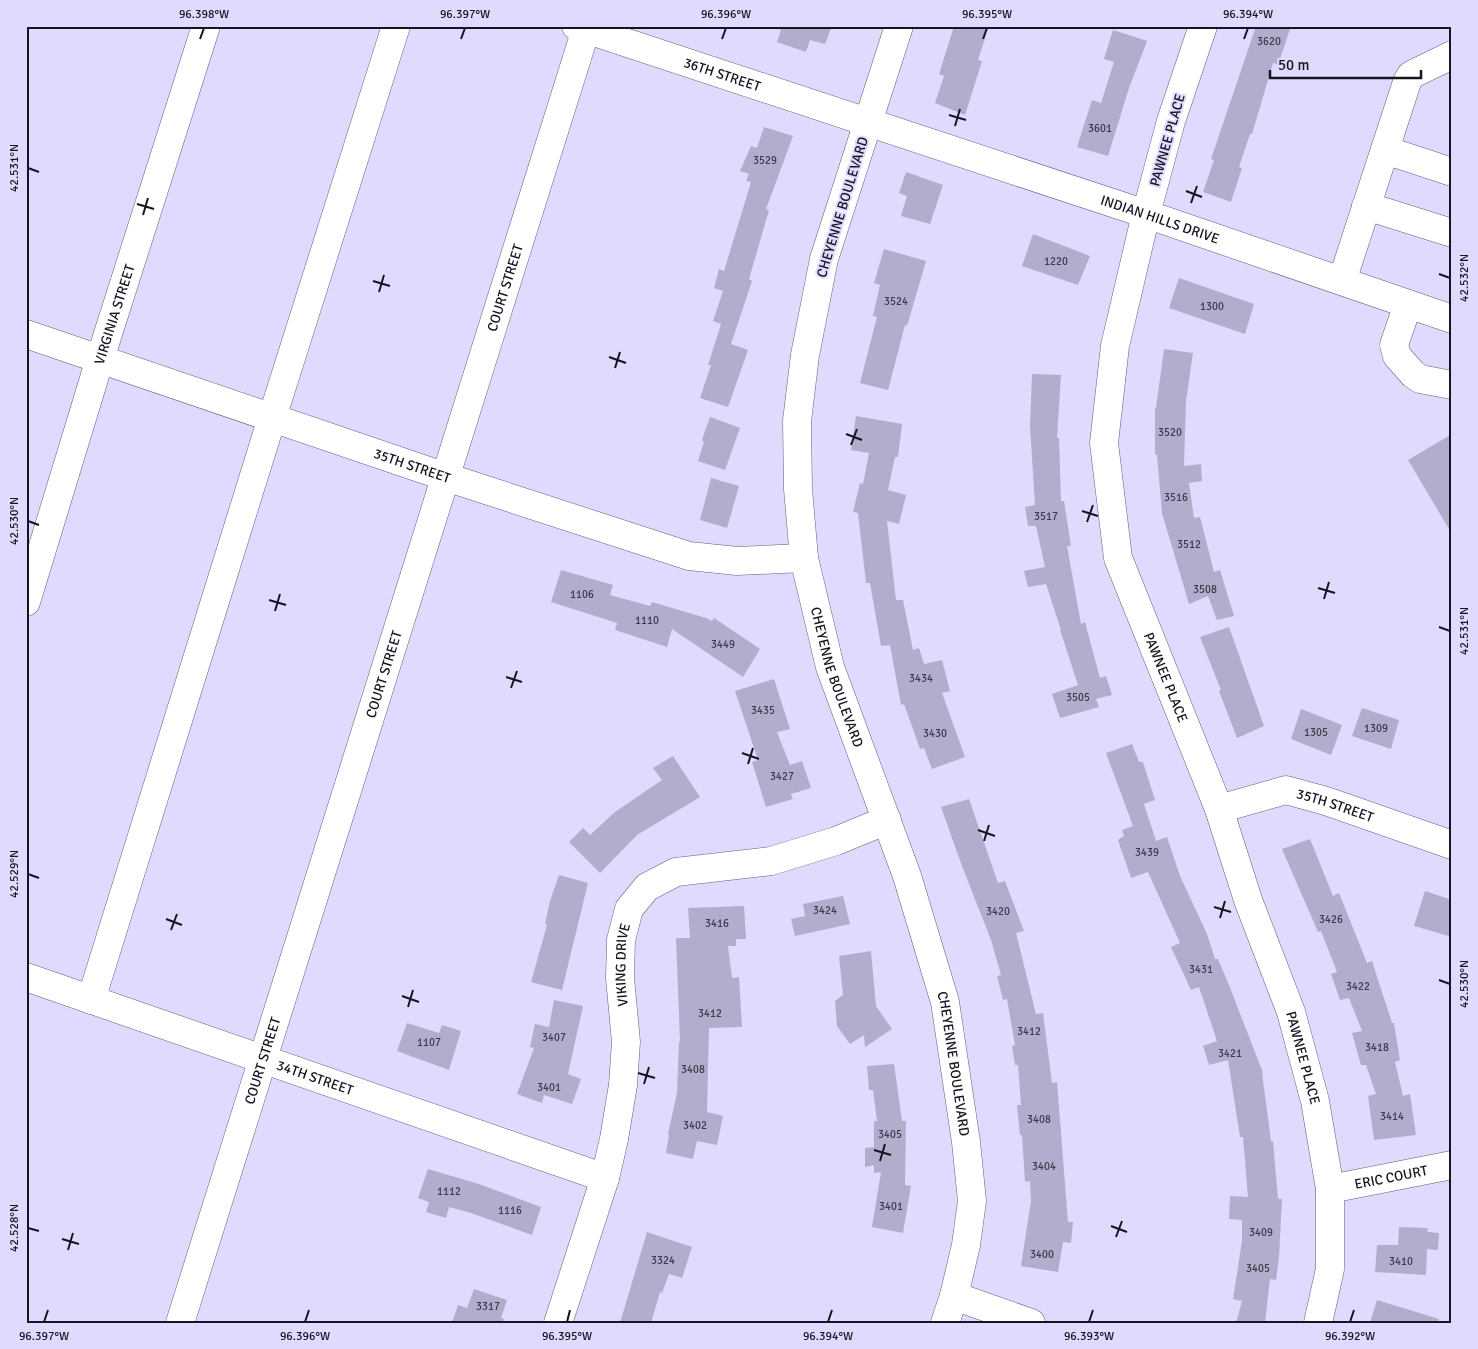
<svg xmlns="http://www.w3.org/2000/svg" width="1478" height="1349" viewBox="0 0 1478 1349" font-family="Signika,sans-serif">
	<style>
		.building { fill: #b0adcd }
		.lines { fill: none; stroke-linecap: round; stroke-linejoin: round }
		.minor-casing { stroke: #625e7b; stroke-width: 29 }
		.major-casing { stroke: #625e7b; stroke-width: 29 }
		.minor { stroke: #fff; stroke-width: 28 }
		.major { stroke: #fff; stroke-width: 28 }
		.ticks { fill: none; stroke: #161420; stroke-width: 2 }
		.labels { text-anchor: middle; stroke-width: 4; stroke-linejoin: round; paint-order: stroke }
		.number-label { font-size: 11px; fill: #3c3a4b }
		.street-label { font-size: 14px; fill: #161420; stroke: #e0dbfe }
		.neatline { fill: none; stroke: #161420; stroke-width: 2 }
		.ticks-label { font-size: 12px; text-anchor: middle; fill: #161420 }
	</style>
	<rect width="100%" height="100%" fill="#e0dbfe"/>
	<g class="building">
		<path d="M780,26H832L825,44L810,40L806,52L777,42L781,30H780Z"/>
		<path d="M954,26H989L978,60L982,61L965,115L935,103L944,76L939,74Z"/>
		<path d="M1256,26H1291L1278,65L1273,63L1252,134H1250L1239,167L1242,168L1231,202L1203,192L1214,160L1211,159Z"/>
		<path d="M1113,30L1147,41L1129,88L1108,156L1077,147L1092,100L1101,103L1114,62L1104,59Z"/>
		<path d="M764,127L793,136L766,209L769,210L749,279L752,281L731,344L748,350L728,407L700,398L711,365H708L721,324L713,321L723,291L714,288L719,269L724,271L751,182L746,181L749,174L740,171L751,146L757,148Z"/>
		<path d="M906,172L943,185L930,224L901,216L907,196L899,193Z"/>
		<path d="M1033,234L1090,256L1078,285L1022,266Z"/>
		<path d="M884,249L926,261L907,326L905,325L888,390L860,383L877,317L873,316L880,285L874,283Z"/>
		<path d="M1179,278L1254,304L1245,334L1169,308Z"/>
		<path d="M1164,349L1193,353L1186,401L1184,466L1201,464L1202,481L1189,483L1194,518L1200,517L1214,572L1220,570L1234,616L1217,620L1208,596L1189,604L1162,513L1157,455H1155V408H1156Z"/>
		<path d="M1032,374L1061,375L1057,438H1059L1061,501H1064L1071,546H1067L1081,624L1085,622L1100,678L1106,676L1112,695L1096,699L1099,707L1060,718L1052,694L1078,685L1060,630H1061L1046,584L1028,587L1024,571L1045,567L1036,526H1028L1025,507L1035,505L1030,426Z"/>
		<path d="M856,416L902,424L898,457H895L888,490L906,495L899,524L887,521L896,600H903L913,650L919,648L924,664L942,660L950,691L942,693L965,757L932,769L924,748L920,749L904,704L901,705L890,645L881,646L870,583H866L858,513L853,512L860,483L863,484L869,453L851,450Z"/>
		<path d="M710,417L740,428L725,470L698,461L704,442L702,440Z"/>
		<path d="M1452,434V534L1408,460Z"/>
		<path d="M711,478L739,486L727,528L700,520Z"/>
		<path d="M561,570L613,585L610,595L650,606L652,602L706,618L712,621L714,618L760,649L743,677L672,629L667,647L615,630L617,623L551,602Z"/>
		<path d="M1229,627L1264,726L1237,738L1219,691L1221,690L1200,637Z"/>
		<path d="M774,679L790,729L777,732L790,765L802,761L811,788L791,794L793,799L766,807L752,762L758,760L735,691Z"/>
		<path d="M1362,708L1399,720L1391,749L1352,736Z"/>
		<path d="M1301,709L1342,725L1331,755L1291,739Z"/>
		<path d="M1132,744L1139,762H1143L1155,800L1144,804L1156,841L1167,837L1180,876L1207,934L1215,959H1218L1229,985L1263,1073H1262L1271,1141H1273L1278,1199H1282L1279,1257L1276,1280L1270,1279L1265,1323H1236L1242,1301L1233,1299L1242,1241V1220L1229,1219L1230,1196L1248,1197L1243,1137H1240L1228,1060L1209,1065L1203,1046L1217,1041L1199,987L1191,990L1171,947L1180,943L1148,872L1131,878L1118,840L1124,836L1122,830L1133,826L1106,753Z"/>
		<path d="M673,756L700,797L637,835L600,873L569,842L583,828L590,835L615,812L662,780L653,768Z"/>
		<path d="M969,799L998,883L1005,881L1024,931L1016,933L1036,1014L1043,1013L1052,1083L1057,1082L1068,1222H1073L1071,1243L1063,1242L1058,1272L1021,1266L1031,1201L1030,1181L1025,1182L1022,1135H1020L1017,1105H1021L1018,1065H1015L1012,1046L1015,1045L1007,999L1003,1000L997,976L1001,975L991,940L962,866L941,807Z"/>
		<path d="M1310,839L1333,896L1339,893L1367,963L1372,961L1392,1023H1394L1400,1060L1395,1062L1403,1096L1410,1094L1416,1135L1374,1140L1368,1096L1376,1094L1366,1065H1361L1352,1033L1362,1031L1349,998L1340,1000L1331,974L1337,972L1321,931L1318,932L1282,849Z"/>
		<path d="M559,875L588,883L562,990L531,982L547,925L545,924L550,901Z"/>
		<path d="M1425,891L1452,900V937L1414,926Z"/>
		<path d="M843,896L850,924L795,936L791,919L805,916L803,904Z"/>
		<path d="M744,906L746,939H736V946H728L732,978L739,977L742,1027L709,1028L707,1112L723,1116L717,1145L697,1141L693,1159L666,1153L669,1135L668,1134L677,1093L679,1041H680L676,938H690L688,908Z"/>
		<path d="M871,951L876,1006L892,1029L865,1047L864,1035L850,1044L837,1026L835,1001L843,995L839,956Z"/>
		<path d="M554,1000L583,1006L568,1074L581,1079L572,1104L544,1095L542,1103L517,1094L534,1048L530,1047L535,1024L549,1027Z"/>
		<path d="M407,1023L439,1033L442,1025L461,1031L449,1070L397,1051Z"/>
		<path d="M894,1064L902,1121H906L905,1185L911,1186L903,1233L872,1227L881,1172L874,1173V1165L865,1167V1148L874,1147V1121H877L873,1090H869L867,1066Z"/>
		<path d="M428,1169L479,1184L541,1207L532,1235L471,1213L449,1207L446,1218L426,1212L429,1202L418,1198Z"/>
		<path d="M1399,1227L1428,1228L1427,1232L1439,1233L1438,1250L1427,1249L1426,1275L1375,1272L1377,1245H1398Z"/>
		<path d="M647,1232L692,1247L682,1278L669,1274L662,1293L660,1292L651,1323H620Z"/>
		<path d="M474,1289L507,1300L501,1318L504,1319L503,1323H452L458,1305L467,1308Z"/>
		<path d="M1377,1300L1439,1319L1438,1323H1370Z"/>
	</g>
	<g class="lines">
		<g class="minor-casing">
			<g id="minor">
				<path id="s1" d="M899,26L824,259L805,355L797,421L798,489L804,558L830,667L907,876L945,1002L966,1142L972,1201L966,1245L954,1296L945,1323"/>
				<path id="s2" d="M1203,26L1171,121L1146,214L1115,346L1104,443L1118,558L1219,809L1248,900L1291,1012L1315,1101L1330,1189V1269L1318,1323"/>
				<path d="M1385,150L1452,172"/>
				<path d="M1366,206L1452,233"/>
				<path d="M1342,281L1407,82L1410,76L1415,73L1452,55"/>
				<path d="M1408,304L1394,345L1397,356L1413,374L1420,379L1452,385"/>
				<path id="s3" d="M26,334L446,477L689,556L737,561L804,558"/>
				<path id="s4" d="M26,602L100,359L206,26"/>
				<path id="s5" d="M1219,809L1286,790L1326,801L1452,845"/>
				<path id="s6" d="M26,977L605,1178"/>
				<path d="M91,1000L272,418L396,26"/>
				<path id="s7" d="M1330,1189L1452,1165"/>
				<path d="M954,1296L1031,1323"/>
				<path id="s8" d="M180,1323L587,26"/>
				<path id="s9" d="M558,1323L605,1178L614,1139L623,1085L626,1042L620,978L621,940L629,909L647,887L676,872L771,861L836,841L887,820"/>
			</g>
		</g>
		<g class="major-casing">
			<g id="major">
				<path id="s10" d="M576,26L1146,214L1452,319"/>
			</g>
		</g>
		<use href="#minor" class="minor"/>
		<use href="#major" class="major"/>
	</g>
	<path class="ticks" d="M200,39L204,28M461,39L465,28M722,39L726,28M983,39L987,28M1244,39L1248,28M949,115L966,120M955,126L960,109M28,168L39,172M1186,191L1202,197M1191,203L1197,186M137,204L154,209M143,215L148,198M1439,274L1450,278M373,281L390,286M379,292L384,275M609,357L626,363M615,368L620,352M846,434L862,440M851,445L857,429M1082,511L1098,516M28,521L39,525M1087,522L1093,505M1318,588L1335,593M1324,599L1329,582M269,600L286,605M275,611L280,594M1439,627L1450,631M506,677L522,682M511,688L517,671M742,753L759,759M748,764L753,748M978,830L995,836M984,841L989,825M28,874L39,878M1214,907L1231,912M1220,918L1225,901M166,919L182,925M171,930L177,914M1439,980L1450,984M402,996L419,1002M408,1007L413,990M638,1073L655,1078M644,1084L649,1067M874,1150L891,1155M880,1161L885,1144M1111,1226L1127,1232M28,1228L39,1231M1116,1237L1122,1221M62,1239L79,1244M68,1250L73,1233M44,1322L48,1310M305,1322L309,1310M567,1322L570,1310M828,1322L832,1310M1089,1322L1093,1310M1350,1322L1354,1310"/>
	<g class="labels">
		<g class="number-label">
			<text x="1269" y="45">3620</text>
			<text x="1100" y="132">3601</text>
			<text x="765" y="164">3529</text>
			<text x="1056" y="265">1220</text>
			<text x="896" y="305">3524</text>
			<text x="1212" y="310">1300</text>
			<text x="1170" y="436">3520</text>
			<text x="1176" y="501">3516</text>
			<text x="1046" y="520">3517</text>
			<text x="1189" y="548">3512</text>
			<text x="1205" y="593">3508</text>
			<text x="582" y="598">1106</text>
			<text x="647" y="624">1110</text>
			<text x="723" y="648">3449</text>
			<text x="921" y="682">3434</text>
			<text x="1078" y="701">3505</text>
			<text x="763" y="714">3435</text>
			<text x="1376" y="732">1309</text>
			<text x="1316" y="736">1305</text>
			<text x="935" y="737">3430</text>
			<text x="782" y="780">3427</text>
			<text x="1147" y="856">3439</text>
			<text x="825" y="914">3424</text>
			<text x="998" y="915">3420</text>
			<text x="1331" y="923">3426</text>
			<text x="717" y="927">3416</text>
			<text x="1201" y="973">3431</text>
			<text x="1358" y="990">3422</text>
			<text x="710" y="1017">3412</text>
			<text x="1029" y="1035">3412</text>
			<text x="554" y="1041">3407</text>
			<text x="429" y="1046">1107</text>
			<text x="1377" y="1051">3418</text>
			<text x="1230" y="1057">3421</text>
			<text x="693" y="1073">3408</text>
			<text x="549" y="1091">3401</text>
			<text x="1392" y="1120">3414</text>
			<text x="1039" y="1123">3408</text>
			<text x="695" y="1129">3402</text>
			<text x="890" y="1138">3405</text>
			<text x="1044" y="1170">3404</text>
			<text x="449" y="1195">1112</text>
			<text x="891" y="1210">3401</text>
			<text x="510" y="1214">1116</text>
			<text x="1261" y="1236">3409</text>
			<text x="1042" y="1258">3400</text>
			<text x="663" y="1264">3324</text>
			<text x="1401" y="1265">3410</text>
			<text x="1258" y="1272">3405</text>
			<text x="488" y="1310">3317</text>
		</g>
		<g class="street-label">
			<text dy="5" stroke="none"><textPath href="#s10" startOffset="154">36TH STREET</textPath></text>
			<text transform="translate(1167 140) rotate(-74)" y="5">PAWNEE PLACE</text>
			<text transform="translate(842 207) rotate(-73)" y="5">CHEYENNE BOULEVARD</text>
			<text dy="5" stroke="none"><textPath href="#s10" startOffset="615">INDIAN HILLS DRIVE</textPath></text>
			<text dy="5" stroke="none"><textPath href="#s8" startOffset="1085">COURT STREET</textPath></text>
			<text dy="5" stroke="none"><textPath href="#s4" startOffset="301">VIRGINIA STREET</textPath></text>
			<text dy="5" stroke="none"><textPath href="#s3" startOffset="408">35TH STREET</textPath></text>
			<text dy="5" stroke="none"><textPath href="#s8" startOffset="680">COURT STREET</textPath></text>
			<text dy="5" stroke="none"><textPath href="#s1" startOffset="670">CHEYENNE BOULEVARD</textPath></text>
			<text dy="5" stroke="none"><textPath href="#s2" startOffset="674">PAWNEE PLACE</textPath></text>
			<text dy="5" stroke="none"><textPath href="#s5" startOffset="121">35TH STREET</textPath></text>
			<text dy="5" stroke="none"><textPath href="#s9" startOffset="368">VIKING DRIVE</textPath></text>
			<text dy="5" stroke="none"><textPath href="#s2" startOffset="1079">PAWNEE PLACE</textPath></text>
			<text dy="5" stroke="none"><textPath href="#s8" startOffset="275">COURT STREET</textPath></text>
			<text dy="5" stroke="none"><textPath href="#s1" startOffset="1075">CHEYENNE BOULEVARD</textPath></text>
			<text dy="5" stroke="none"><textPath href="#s6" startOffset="306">34TH STREET</textPath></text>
			<text dy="5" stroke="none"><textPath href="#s7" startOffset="62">ERIC COURT</textPath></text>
		</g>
	</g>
	<rect width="1478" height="1349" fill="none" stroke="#e0dbfe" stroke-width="55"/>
	<path d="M1270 70v8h151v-8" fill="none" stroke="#161420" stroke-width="2.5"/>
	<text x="1278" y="70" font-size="15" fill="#161420" stroke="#e0dbfe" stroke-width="4" paint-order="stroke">50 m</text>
	<rect x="28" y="28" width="1422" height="1294" class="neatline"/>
	<g class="ticks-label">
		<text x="204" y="18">96.398°W</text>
		<text x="465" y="18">96.397°W</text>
		<text x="726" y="18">96.396°W</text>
		<text x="987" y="18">96.395°W</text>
		<text x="1248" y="18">96.394°W</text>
		<text transform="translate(14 168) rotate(-90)" y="4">42.531°N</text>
		<text transform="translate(1464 278) rotate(-90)" y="4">42.532°N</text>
		<text transform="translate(14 521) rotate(-90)" y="4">42.530°N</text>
		<text transform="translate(1464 631) rotate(-90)" y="4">42.531°N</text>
		<text transform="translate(14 874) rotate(-90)" y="4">42.529°N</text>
		<text transform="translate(1464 984) rotate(-90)" y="4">42.530°N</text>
		<text transform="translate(14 1228) rotate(-90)" y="4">42.528°N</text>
		<text x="44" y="1340">96.397°W</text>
		<text x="305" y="1340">96.396°W</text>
		<text x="567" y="1340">96.395°W</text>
		<text x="828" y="1340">96.394°W</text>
		<text x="1089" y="1340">96.393°W</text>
		<text x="1350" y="1340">96.392°W</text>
	</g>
</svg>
